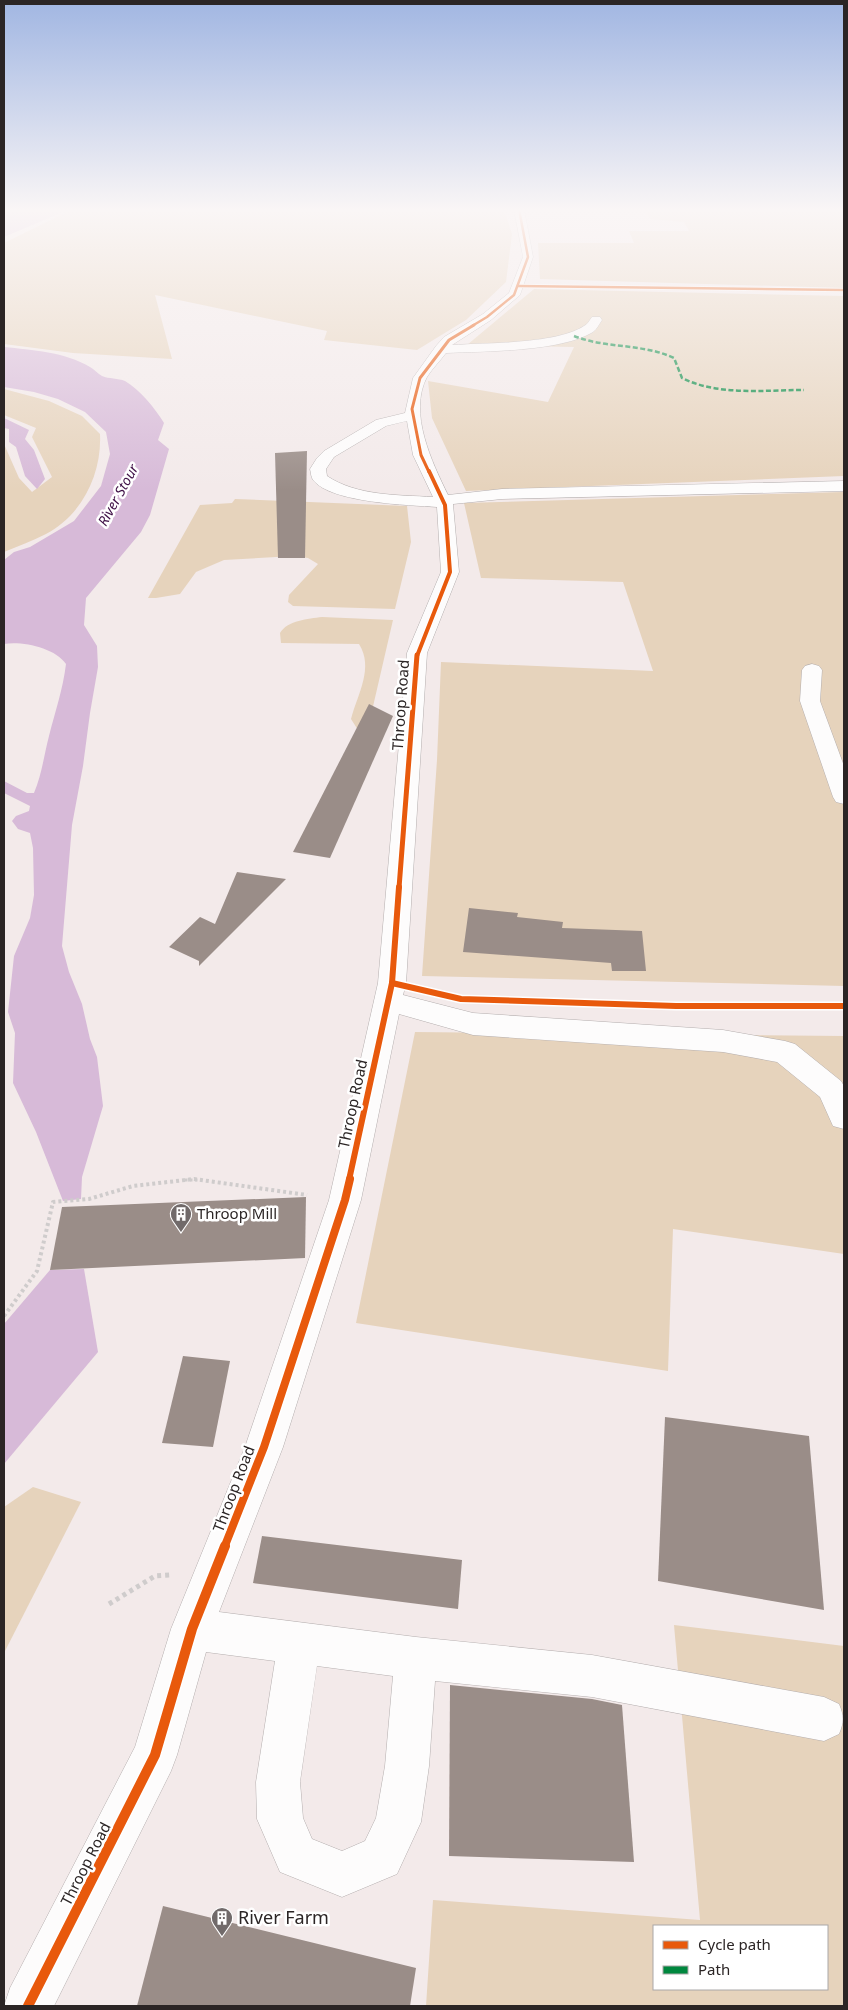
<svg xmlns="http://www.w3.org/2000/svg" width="848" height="2010" viewBox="0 0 848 2010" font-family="'Noto Sans',sans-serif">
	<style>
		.green { fill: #e6d3bc; fill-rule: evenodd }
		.water { fill: #d7bad8 }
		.building { fill: #9a8d88 }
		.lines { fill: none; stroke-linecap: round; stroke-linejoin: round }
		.minor-casing { stroke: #b4aeae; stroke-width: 1 }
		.path-far2 { stroke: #cfcccc; stroke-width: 3; stroke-dasharray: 2.5 2.5; stroke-linecap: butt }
		.path-far1 { stroke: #cfcccc; stroke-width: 4; stroke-dasharray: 3 3; stroke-linecap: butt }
		.path { stroke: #cfcccc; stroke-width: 5; stroke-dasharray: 4 4; stroke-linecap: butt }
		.minor { fill: #fdfcfc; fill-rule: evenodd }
		.quiet { stroke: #00873e; stroke-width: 2.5; stroke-dasharray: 5 2.5; stroke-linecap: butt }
		.cycleway-far6-casing { stroke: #fff; stroke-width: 4 }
		.cycleway-far5-casing { stroke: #fff; stroke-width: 5 }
		.cycleway-far4-casing { stroke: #fff; stroke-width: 5.5 }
		.cycleway-far3-casing { stroke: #fff; stroke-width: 8 }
		.cycleway-far2-casing { stroke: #fff; stroke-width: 9 }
		.cycleway-far1-casing { stroke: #fff; stroke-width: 11 }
		.cycleway-casing { stroke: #fff; stroke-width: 13 }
		.cycleway-far6 { stroke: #e8590c; stroke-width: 2.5 }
		.cycleway-far5 { stroke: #e8590c; stroke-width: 3 }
		.cycleway-far4 { stroke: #e8590c; stroke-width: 4 }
		.cycleway-far3 { stroke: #e8590c; stroke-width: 5 }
		.cycleway-far2 { stroke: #e8590c; stroke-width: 6 }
		.cycleway-far1 { stroke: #e8590c; stroke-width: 8 }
		.cycleway { stroke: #e8590c; stroke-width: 10 }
		.labels { text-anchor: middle; stroke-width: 5; stroke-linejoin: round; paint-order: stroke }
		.far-water-label { font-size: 14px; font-style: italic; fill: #401247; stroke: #fff }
		.street-label { font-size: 15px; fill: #2b2525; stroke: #fff }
		.poi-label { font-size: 15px; fill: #2b2525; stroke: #fff; text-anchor: start }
		.near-poi-label { font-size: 18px; fill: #2b2525; stroke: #fff; text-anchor: start }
	</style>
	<rect width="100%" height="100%" fill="#f3eaea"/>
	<g class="green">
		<path d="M73,209H504L512,234L506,282L466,320L417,350L324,340L327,331L155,295L172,359L73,353L4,344V243Z"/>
		<path d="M644,209H844V288L540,279L538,243H634L629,231H689L684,222L650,219Z"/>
		<path d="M534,289L844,296V476L466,491L432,418L428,381L548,402L574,347L467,345Z"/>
		<path d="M4,389L49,401L82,416L100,434C102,474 82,515 46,534C32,541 18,546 4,552V444L19,478L32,492L52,477L32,437L36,428L4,415Z"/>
		<path d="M844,492V986L422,976L437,760L441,662L653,671L623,582L481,578L464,503Z"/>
		<path d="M235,499L407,506L411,542L395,609L293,606L288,602L289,595L318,564L308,558L294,556L224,560L196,572L180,594L156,598H148L200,505L232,503Z"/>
		<path d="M322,617L393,620L365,741L351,719C358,693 374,668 359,644L281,643L280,633C288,620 308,619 322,617Z"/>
		<path d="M415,1032L844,1036V1254L673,1229L668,1371L356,1323Z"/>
		<path d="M33,1487L81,1502L4,1653V1507Z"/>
		<path d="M674,1625L844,1646V2006H426L433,1900L700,1920ZM654,1926H827V1989H654Z"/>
	</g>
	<g class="water">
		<path d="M10,209H70L4,237V212Z"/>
		<path d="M4,347C32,350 65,352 90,367C94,369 98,374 102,376C109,379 118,378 125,381C140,390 155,408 164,423L158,440L169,449L150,515L141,532L86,598L84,625L97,646L98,667L90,713L83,766L72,825L62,946L69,972L82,1004L90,1039L97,1057L103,1106L82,1177L81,1199L63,1201L36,1132L13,1083L15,1033L8,1012L14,956L30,918L34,895L33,848L30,833L18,829L12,821L16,816L29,811L30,806L4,793V781L27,793H34C42,774 44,755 49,736C55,712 63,689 66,664C55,648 23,641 4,644V560L14,552L30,547L74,521L101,486L110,454L106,432L85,412L58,399L34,392L4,387Z"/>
		<path d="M4,418L29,430L25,439L34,450L45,479L37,489L25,476L16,447L9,442V429L4,428Z"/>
		<path d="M84,1269L98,1352L4,1464V1324L50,1270Z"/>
	</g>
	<g class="building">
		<path d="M307,451L305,558H278L275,453Z"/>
		<path d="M369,704L393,716L330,858L293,852Z"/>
		<path d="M237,872L286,879L199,966V961L169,947L200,917L215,924Z"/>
		<path d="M469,908L518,913L517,917L563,922L562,928L642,931L646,971H612L611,963L463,952Z"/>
		<path d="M306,1197L305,1258L50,1270L62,1207Z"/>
		<path d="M183,1356L230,1361L213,1447L162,1443Z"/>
		<path d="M665,1417L809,1436L824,1610L658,1581Z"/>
		<path d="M262,1536L462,1560L458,1609L253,1583Z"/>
		<path d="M450,1685L592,1699L622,1705L634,1862L449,1856Z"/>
		<path d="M163,1906L416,1968L410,2006H137Z"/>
	</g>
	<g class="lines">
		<g class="minor-casing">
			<g id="minor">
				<path d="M514,209H524L533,257L520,295L491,320L452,345C485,343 557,344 584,326C588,324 589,321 592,317H600L602,320C599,324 597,329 593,332C560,352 485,351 446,353C440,361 432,369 427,377C408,413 432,462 448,495L502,489L844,481V491L502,499L453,504L459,572L427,653L406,983L403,995L473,1013L723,1030L785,1041L795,1044L841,1081L844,1086V1129L833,1126L820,1097L777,1062L723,1052L473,1035L399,1014L361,1200L283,1447L219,1612L416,1637L592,1655L824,1697L839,1704C844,1716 844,1722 839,1734L824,1741L592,1697L435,1681L429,1766L421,1822L397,1874L342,1897L280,1872L257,1819L256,1782L275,1661L206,1652L177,1755L171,1771L54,2006H4L10,1988L135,1747L171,1629L245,1447L329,1200L378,983L407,653L441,572L437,507C409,505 331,503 313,480C311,477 311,473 310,469L317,458L324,451L376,420L405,413L413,378L436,346L444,337L483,314L509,293L523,257ZM407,421L413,455L433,497C398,495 357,496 327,476L326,469L334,457L386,426ZM317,1666L393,1676L385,1766L376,1818L365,1841L342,1851L312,1839L303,1818L300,1782Z"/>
				<path d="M812,664L819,666L822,670L820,701L844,766V804L836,802L833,797L800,701L802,670L805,666Z"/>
			</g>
		</g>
		<path class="path-far2" d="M185,1180H202"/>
		<path class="path-far1" d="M4,1316L37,1271L53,1202L89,1199L133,1186L194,1179L307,1195"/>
		<path class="path" d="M109,1604L155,1576L170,1575"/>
		<use href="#minor" class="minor"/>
		<path class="quiet" d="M574,336C607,349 642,343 674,358L682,378C718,396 764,390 804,390"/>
		<g class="cycleway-far6-casing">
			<g id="cycleway-far6">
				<path d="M518,286L844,290"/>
				<path d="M472,326L487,317L514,295L528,257L519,209"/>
			</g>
		</g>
		<g class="cycleway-far5-casing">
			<path id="cycleway-far5" d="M429,472L421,455L412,409L420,378L449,340L474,325"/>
		</g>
		<g class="cycleway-far4-casing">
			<path id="cycleway-far4" d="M417,656L450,572L445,505L429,471"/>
		</g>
		<g class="cycleway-far3-casing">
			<path id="cycleway-far3" d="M399,888L417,655"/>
		</g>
		<g class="cycleway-far2-casing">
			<g id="cycleway-far2">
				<path d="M392,983L461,999L676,1006H844"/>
				<path d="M349,1180L392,983L399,887"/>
			</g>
		</g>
		<g class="cycleway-far1-casing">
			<path id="cycleway-far1" d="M224,1548L264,1447L345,1200L350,1179"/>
		</g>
		<g class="cycleway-casing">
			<path id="cycleway" d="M28,2006L155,1755L192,1629L225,1546"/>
		</g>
		<use href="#cycleway-far6" class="cycleway-far6"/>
		<use href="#cycleway-far5" class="cycleway-far5"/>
		<use href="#cycleway-far4" class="cycleway-far4"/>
		<use href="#cycleway-far3" class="cycleway-far3"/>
		<use href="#cycleway-far2" class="cycleway-far2"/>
		<use href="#cycleway-far1" class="cycleway-far1"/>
		<use href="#cycleway" class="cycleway"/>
	</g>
	<linearGradient id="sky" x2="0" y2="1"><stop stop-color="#a1b6e2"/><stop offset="0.43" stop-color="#faf6f6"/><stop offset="1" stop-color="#faf6f6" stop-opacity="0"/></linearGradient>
	<rect width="848" height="490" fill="url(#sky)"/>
	<defs>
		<g id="building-pin" transform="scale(1.125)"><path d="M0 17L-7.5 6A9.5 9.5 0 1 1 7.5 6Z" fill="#716a6a" stroke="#fff"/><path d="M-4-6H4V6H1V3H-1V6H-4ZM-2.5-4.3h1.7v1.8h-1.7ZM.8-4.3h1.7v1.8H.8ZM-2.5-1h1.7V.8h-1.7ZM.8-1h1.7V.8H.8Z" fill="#fff"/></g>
	</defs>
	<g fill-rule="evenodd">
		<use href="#building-pin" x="181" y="1214"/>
		<use href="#building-pin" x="222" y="1918"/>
	</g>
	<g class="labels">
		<g class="far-water-label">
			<text transform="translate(118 495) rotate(-61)" y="5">River Stour</text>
		</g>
		<g class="street-label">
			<text transform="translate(401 705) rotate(-86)" y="5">Throop Road</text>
			<text transform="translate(353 1104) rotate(-78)" y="5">Throop Road</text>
			<text transform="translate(234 1489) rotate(-69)" y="5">Throop Road</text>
			<text transform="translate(86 1864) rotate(-63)" y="5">Throop Road</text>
		</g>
		<g class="poi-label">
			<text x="197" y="1219">Throop Mill</text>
		</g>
		<g class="near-poi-label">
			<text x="238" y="1924">River Farm</text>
		</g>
	</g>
	<rect width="848" height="2010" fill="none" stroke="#2b2525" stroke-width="10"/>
	<rect x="653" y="1925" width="175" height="65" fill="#ffffff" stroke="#aaa8a8"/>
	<rect x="663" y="1941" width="25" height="8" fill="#e8590c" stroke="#aaa8a8"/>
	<text x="698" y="1950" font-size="15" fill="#2b2525">Cycle path</text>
	<rect x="663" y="1966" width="25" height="8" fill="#00873e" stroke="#aaa8a8"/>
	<text x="698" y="1975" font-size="15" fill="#2b2525">Path</text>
</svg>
